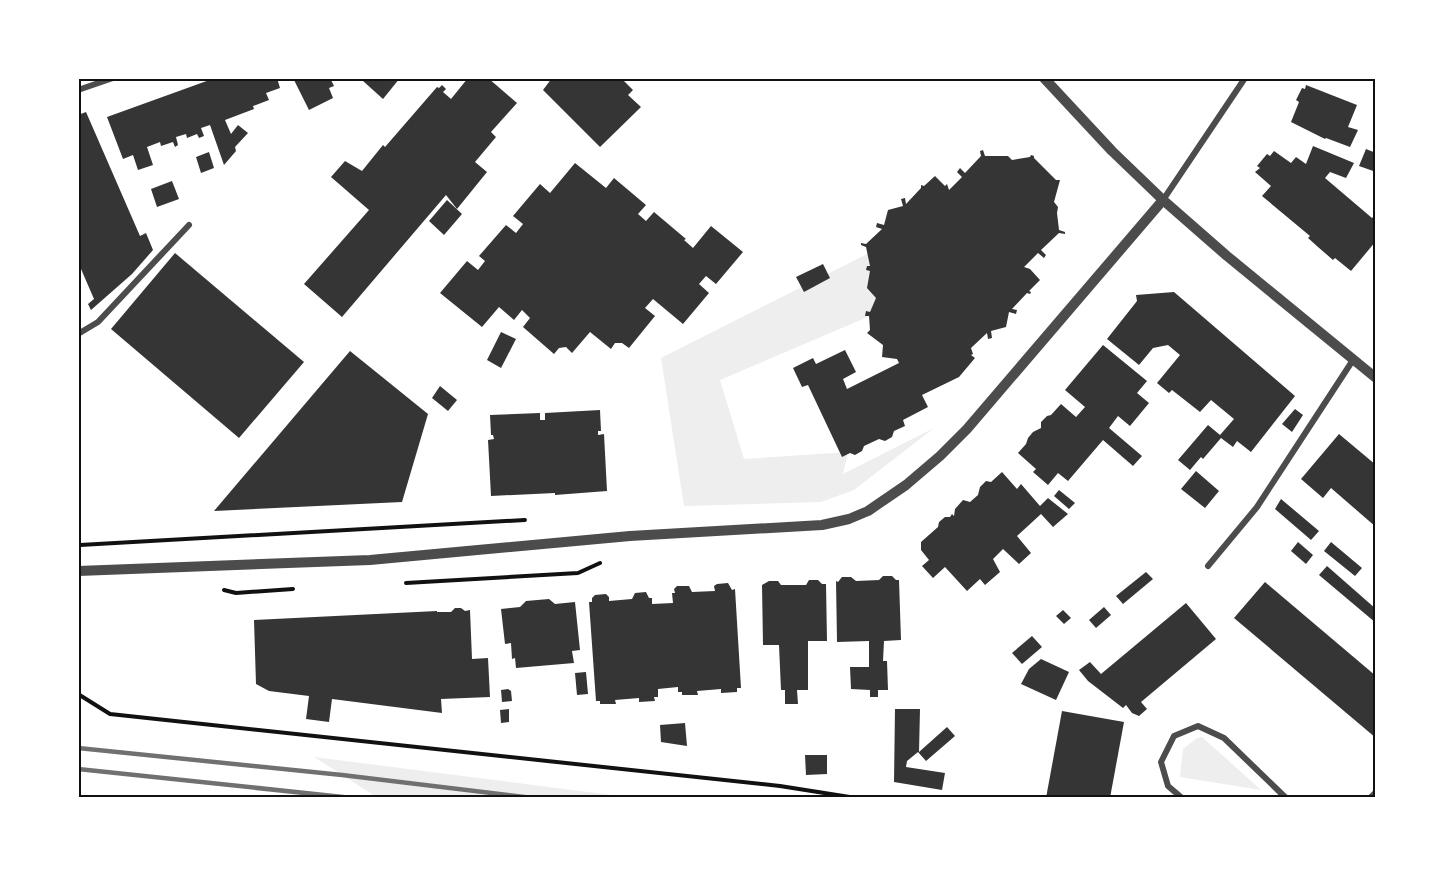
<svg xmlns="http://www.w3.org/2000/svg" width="1454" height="876" viewBox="0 0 1454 876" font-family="'Sofia Sans Condensed',sans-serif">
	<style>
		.green { fill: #eee }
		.building { fill: #353535 }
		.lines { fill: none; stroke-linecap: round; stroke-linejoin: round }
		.path { stroke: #111; stroke-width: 4 }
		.minor { stroke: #4c4c4c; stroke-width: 6 }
		.tertiary { stroke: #4c4c4c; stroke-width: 10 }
		.rail { stroke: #707070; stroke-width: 4.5 }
		.neatline { fill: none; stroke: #111; stroke-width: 2 }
	</style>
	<rect width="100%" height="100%" fill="#fff"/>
	<g class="green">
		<path d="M877,249L896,289L870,316L720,380L744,459L848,452L843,474L934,428L854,490L821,502L684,506L661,358Z"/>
		<path d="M1202,737L1261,790L1180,777L1183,749L1197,738Z"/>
		<path d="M314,757L635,798H378Z"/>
	</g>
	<g class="building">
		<path d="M215,78H277L280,88L266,93L269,100L253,106L254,109L225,120L231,134L238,125L248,133L235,147L236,151L224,165L210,125L201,128L204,136L199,138L197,134L187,138L186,134L176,137L178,145L175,147L173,142L161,146L160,142L147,147L153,165L138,170L133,155L123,159L107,117Z"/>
		<path d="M293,78H330L334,86L329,88L333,98L309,110Z"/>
		<path d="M366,78H400L383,99L363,81Z"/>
		<path d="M468,78H488L517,103L491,132L496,137L475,162L487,172L457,209L446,195L342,317L304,284L369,210L331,177L345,161L362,171L383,145L385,147L437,87L439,88L442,85L446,89L443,92L451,99Z"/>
		<path d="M552,78H621L633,90L628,95L641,107L600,147L543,90Z"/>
		<path d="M1306,85L1357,105L1348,127L1358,130L1350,147L1326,138L1325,139L1291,122L1299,102L1296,100L1302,88L1305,89Z"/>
		<path d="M86,112L140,236L146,233L153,250L132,274L91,310L88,304L94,299L78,262V115Z"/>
		<path d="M1313,146L1354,163L1346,178L1330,172L1325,178L1372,218L1376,214V241L1351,271L1335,258L1333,260L1318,247L1308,238L1310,236L1262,196L1271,186L1255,172L1260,168L1257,166L1267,154L1270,156L1274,151L1291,163L1296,157L1306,164Z"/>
		<path d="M1366,149L1376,153V172L1359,166Z"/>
		<path d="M983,150L985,156H1008L1012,160L1030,157L1031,155L1034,156V158L1056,180H1060L1054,202L1058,207L1057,213L1059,230L1065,232V234L1059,233L1041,250L1046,255L1044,258L1038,253L1024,267L1030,269L1040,280L1029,291L1031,292L1030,294L1027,293L1012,309L1017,310L1016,314L1009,312L1006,327L991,331L992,338L988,339L987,333L971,348L973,354L971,355L975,358L959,377L922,395L928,407L903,420L905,426L894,431L892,437L885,441L879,439L864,446L862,451L855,455L850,453L842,457L808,385L802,387L793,368L813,358L816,364L845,350L856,372L843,379L847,389L899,363L897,359L882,357L883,345L867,333L870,330L869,316H865L866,311L870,312L876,298L867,288L870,271L866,270L867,266H870L866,247L861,245V243L866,244L882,229L876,227L877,223L884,225L888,210L903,206L901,199L905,198L906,204L921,188V185L924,186L935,176L945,186L947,184L949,190L962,177L957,172L960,168L965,173L981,156L980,151Z"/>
		<path d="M209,152L214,168L201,173L196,157Z"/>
		<path d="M575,163L606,188L614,178L646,205L638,214L646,221L654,212L686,239L684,240L693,248L711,226L743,252L716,284L706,276L699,284L709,293L683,324L653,299L645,308L655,316L629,348L622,343H615L611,349L590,332L572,353L566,347L559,348L554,354L523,327L530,318L522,310L514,320L499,307L482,327L440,293L467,261L478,270L485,261L479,256L506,225L516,233L523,224L513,216L540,184L550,193Z"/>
		<path d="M172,181L179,199L157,207L151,189Z"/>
		<path d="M447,200L462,214L444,235L429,221Z"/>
		<path d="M175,253L304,362L239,438L111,329Z"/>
		<path d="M823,264L830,278L804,292L796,277Z"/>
		<path d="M1174,292L1295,396L1251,452L1237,441L1233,447L1221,438L1203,459L1201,457L1190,470L1178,460L1208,425L1220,435L1234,419L1211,400L1200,412L1172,390L1169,393L1157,383L1180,355L1168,345L1153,348L1139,365L1107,339L1137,301L1136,295Z"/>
		<path d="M501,332L516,339L501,368L487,360Z"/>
		<path d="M1103,345L1147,381L1137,393L1149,403L1130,426L1118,416L1109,428L1142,456L1133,466L1103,440L1068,481L1058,473L1048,485L1033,472L1036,469L1018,453L1026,444L1028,438L1033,432L1041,428V422L1047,416L1051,415L1061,404L1076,417L1085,407L1065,390Z"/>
		<path d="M350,351L428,414L402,502L214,511Z"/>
		<path d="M440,386L457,400L448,411L432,398Z"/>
		<path d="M1295,409L1303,415L1292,432L1282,424Z"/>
		<path d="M600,410L601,431H598V435L604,434L607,491L555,495V493L491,496L488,440L494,439L493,435H491L490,415L540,413V420H545V413Z"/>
		<path d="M1339,434L1376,465V527L1331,488L1323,498L1301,479Z"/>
		<path d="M1196,471L1219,491L1205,508L1181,489Z"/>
		<path d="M1002,472L1017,489L1021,484L1040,506L1048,498L1068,514L1053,527L1041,514L1017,536L1031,553L1019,564L1003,549L993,559L1000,572L985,585L980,579L967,591L945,567L933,578L922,566L929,560L921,550V542L938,527L939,522L945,517H950L952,514L954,516L955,509L963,500L970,502L978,495L980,487L986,481L991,482Z"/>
		<path d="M1059,490L1075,503L1069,509L1054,496Z"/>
		<path d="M1281,499L1319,531L1311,540L1275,509Z"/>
		<path d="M1298,542L1313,555L1306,564L1291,551Z"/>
		<path d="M1331,542L1362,568L1355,576L1324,551Z"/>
		<path d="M1327,566L1376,609V623L1319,575Z"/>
		<path d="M1146,572L1153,579L1123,604L1116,596Z"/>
		<path d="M883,576H892L896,580H899L901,640L884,641L883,661H887L888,690H878V697H870V690L851,689L850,667H869V641L837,642L836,581L838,582L842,577H851L856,581L879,580Z"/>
		<path d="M809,580H818L822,584H826L827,641H808V690H797L798,704H785V690H781L779,645H763L762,585L769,581H778L781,585H806Z"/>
		<path d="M1265,582L1376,676V738L1234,618Z"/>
		<path d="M728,583L732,590L735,589L741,688H737V692L721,693V689L697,691L698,695H682V692H678V687L658,689V697H654L655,701L639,702V698L615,700L616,704H600V701H596L589,602H592V598L595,595L606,594L609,597V601L632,599L635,593L646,592L649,598H652V604L673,603L672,593H675L674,589L677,586H689L692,592L715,591L714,586L717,584Z"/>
		<path d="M549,599L555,604L575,602L580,650L572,651L574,663L516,668L515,658L512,659L511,643L505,644L501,609L520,607L526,601Z"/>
		<path d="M1186,603L1216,639L1141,702L1147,709L1139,716L1132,713L1126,705L1123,708L1088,681L1079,670L1090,662L1101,674Z"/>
		<path d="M1104,607L1111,615L1096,628L1089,620Z"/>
		<path d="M455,608H461L465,611L470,610L472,659L488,658L490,697L441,699L442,713L332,699L329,722L306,719L309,696L269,691L256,684L254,620L437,611V612H451Z"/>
		<path d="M1063,610L1071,618L1064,624L1056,616Z"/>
		<path d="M1032,636L1042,647L1022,664L1012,653Z"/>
		<path d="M1041,659L1069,672L1056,700L1021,684L1029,669Z"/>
		<path d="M586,672L588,694L577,695L575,673Z"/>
		<path d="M508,689L511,691L512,701L502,702L501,690Z"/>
		<path d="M509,709V722L501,723L500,710Z"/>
		<path d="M895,709H920L919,752L947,727L955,736L926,761L918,752L907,761L906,767L945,773L942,790L894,782Z"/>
		<path d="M1062,711L1124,722L1110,798H1046Z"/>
		<path d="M685,723L687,746L661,742L660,725Z"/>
		<path d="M805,755H827V774L806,775Z"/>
	</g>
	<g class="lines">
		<g class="path">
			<path d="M80,545L525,520"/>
			<path d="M406,583L578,573L600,563"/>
			<path d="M224,590L236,593L293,589"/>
			<path d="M78,694L110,714L780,786L856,798"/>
		</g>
		<g class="minor">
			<path d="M78,90L113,78"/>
			<path d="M1163,200L1245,78"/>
			<path d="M78,334L98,322L189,225"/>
			<path d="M1208,566L1257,507L1353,360"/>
			<path d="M1285,797L1224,738L1198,726L1174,736L1161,762L1168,786L1182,798H1288"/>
			<path d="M1370,798L1376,792"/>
		</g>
		<g class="tertiary">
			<path d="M1044,78L1112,151L1163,200L1227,256L1376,378"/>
			<path d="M78,571L370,560L630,536L822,525L849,519L868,511L906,485L940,456L967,429L1163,200"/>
		</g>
		<g class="rail">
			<path d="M78,748L342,775L532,798"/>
			<path d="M78,769L352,798"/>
		</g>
	</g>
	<rect width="1454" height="876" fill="none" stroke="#ffffff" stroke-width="159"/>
	<rect x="80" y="80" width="1294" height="716" class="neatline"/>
</svg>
